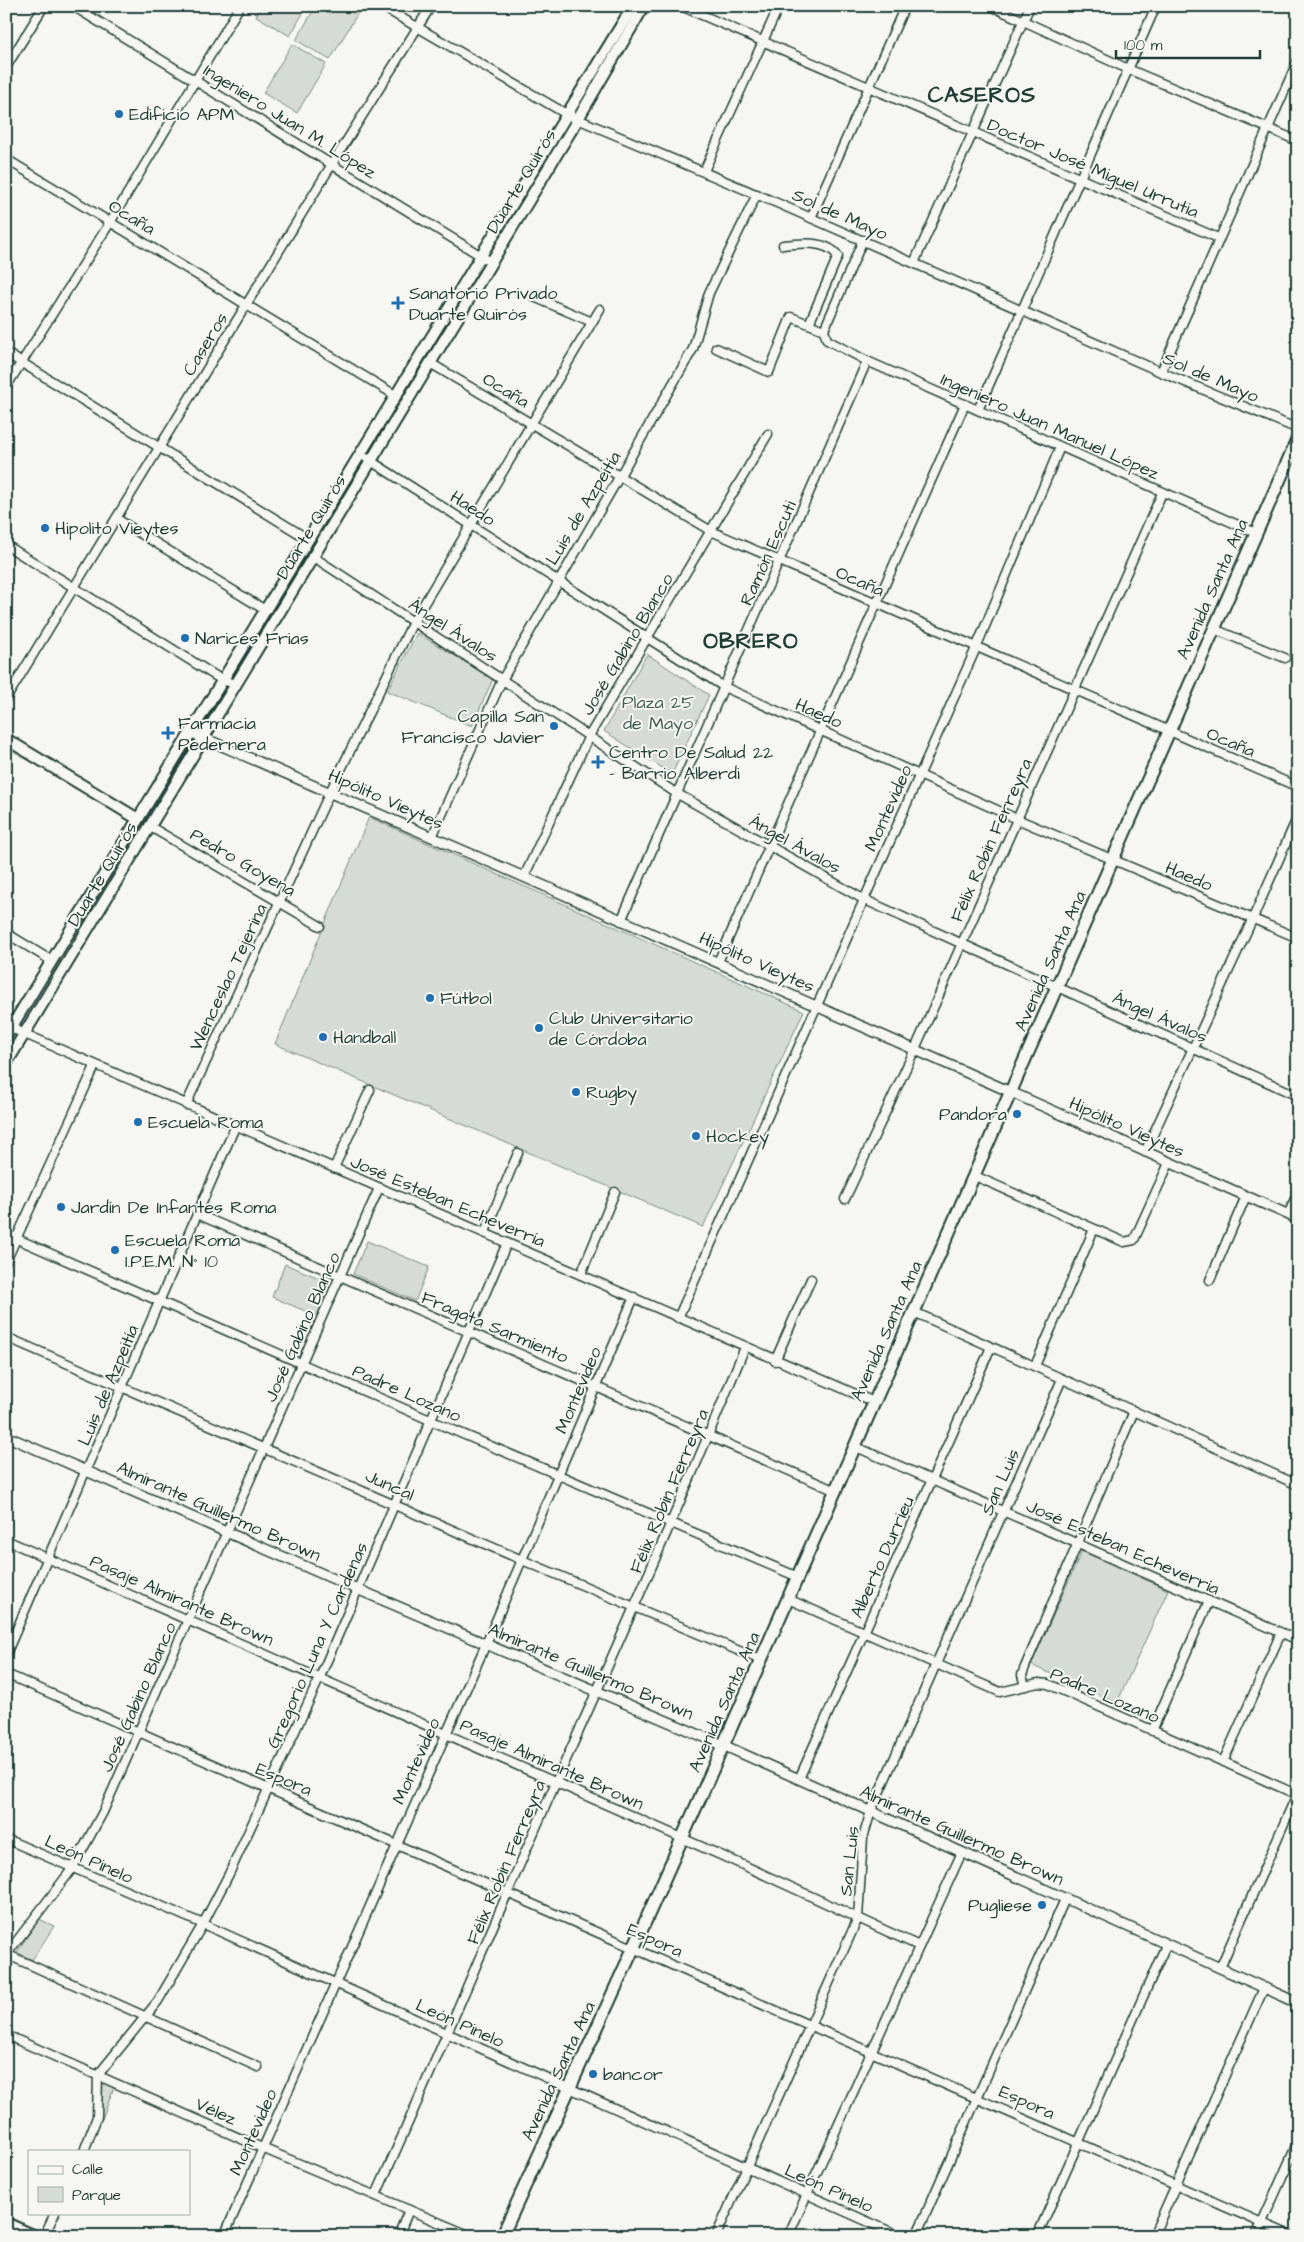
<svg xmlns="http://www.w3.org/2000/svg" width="1304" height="2242" viewBox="0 0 1304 2242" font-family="'Architects Daughter',sans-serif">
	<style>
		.green { fill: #d6dbd6; stroke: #7a8c85 }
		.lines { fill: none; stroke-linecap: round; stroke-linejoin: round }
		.minor-casing { stroke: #1f3d34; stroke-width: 11 }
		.tertiary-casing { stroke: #1f3d34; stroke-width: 12 }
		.secondary-casing { stroke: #1f3d34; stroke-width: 14 }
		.primary-casing { stroke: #1f3d34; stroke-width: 15 }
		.minor { stroke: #f6f6f2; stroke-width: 8 }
		.tertiary { stroke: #f6f6f2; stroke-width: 9 }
		.secondary { stroke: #f6f6f2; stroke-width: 10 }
		.primary { stroke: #f6f6f2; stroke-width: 11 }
		.poi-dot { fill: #1f6fb2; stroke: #f6f6f2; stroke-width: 2 }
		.labels { text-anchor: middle; stroke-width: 4; stroke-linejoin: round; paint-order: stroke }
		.poi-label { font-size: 18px; fill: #1f3d34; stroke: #f6f6f2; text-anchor: start }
		.street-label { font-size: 18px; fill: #1f3d34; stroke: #f6f6f2 }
		.park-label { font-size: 18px; fill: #445d54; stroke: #f6f6f2 }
		.district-label { font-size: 22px; font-weight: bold; letter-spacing: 1px; fill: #1f3d34; stroke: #f6f6f2 }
	</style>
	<rect width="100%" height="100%" fill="#f6f6f2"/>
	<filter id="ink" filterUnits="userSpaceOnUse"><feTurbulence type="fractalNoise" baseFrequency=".02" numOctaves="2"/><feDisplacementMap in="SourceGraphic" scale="10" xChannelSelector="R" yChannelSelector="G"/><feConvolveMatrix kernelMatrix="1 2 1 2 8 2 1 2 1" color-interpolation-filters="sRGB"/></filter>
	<g filter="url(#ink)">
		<g class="green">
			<path d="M262,6H307L290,36L256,16Z"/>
			<path d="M316,6H351L359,11L330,60L296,40Z"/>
			<path d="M292,44L326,64L297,113L263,93Z"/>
			<path d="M417,633L493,679L472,726L387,691Z"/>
			<path d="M647,654L709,695L672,774L604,731Z"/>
			<path d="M369,817L804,1011L703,1227L275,1044Z"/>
			<path d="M367,1241L429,1267L415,1301L353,1274Z"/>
			<path d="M285,1264L331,1283L317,1316L272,1297Z"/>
			<path d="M1082,1551L1168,1590L1117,1703L1031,1665Z"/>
			<path d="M39,1919L54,1926L32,1960L17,1952Z"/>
			<path d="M101,2080L114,2087L102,2119L99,2118Z"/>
		</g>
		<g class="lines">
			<g class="minor-casing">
				<g id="minor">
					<path d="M73,6L491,262"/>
					<path d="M381,6L568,115L777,203L1161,372L1298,429"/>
					<path d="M681,6L1218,238"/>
					<path d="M991,6L1128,69L1298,141"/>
					<path d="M6,67L44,6"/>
					<path d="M6,159L395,395"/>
					<path d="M704,171L779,6"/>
					<path d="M811,218L905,6"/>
					<path d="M863,240L824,330L827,340L867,361L1256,533"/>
					<path d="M783,245C799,243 827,240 838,256L809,324"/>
					<path d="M914,263L1030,6"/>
					<path d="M534,297L592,322"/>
					<path d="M716,348L769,372L791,317L824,330"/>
					<path d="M6,353L308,539"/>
					<path d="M430,363L711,531L1298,787"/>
					<path d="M1161,372L1298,60"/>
					<path d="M6,387L111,221L240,6"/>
					<path d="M978,410L1156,6"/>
					<path d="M360,454L724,687L1017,819L1298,938"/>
					<path d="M117,519L265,610"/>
					<path d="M6,545L222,680L235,684"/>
					<path d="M312,556L676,793L863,899L1298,1096"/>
					<path d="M1214,629L1285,658"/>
					<path d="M6,699L332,164L431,6"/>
					<path d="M149,826L320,926"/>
					<path d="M432,837L502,680L693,349L709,293L757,194"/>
					<path d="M524,877L589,736L768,434"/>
					<path d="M621,921L867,361"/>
					<path d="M6,933L52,961"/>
					<path d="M718,962L965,404"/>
					<path d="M11,1028L874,1402"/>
					<path d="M186,1105L330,792L413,622L600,309"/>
					<path d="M1145,1152L1253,918L1298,816"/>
					<path d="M334,1168L370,1090"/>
					<path d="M975,1176L1124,1242L1134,1240L1169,1163"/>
					<path d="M845,1199L915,1049L1162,493"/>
					<path d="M197,1214L836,1491"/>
					<path d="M1288,1215L1298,1192"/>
					<path d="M485,1232L518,1153"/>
					<path d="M6,1234L432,1421L798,1577"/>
					<path d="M6,1261L95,1066"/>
					<path d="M581,1274L615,1192"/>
					<path d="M1210,1280L1246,1196"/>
					<path d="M914,1312L1298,1485"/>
					<path d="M678,1318L976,648L1060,447"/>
					<path d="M6,1337L522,1560L761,1660"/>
					<path d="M775,1361L811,1279"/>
					<path d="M1035,1366L1094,1229"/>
					<path d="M854,1446L1298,1640"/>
					<path d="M6,1540L743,1865L919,1946"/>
					<path d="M788,1599L1000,1692L1038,1683L1048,1684L1298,1795"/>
					<path d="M6,1654L235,1127"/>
					<path d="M6,1674L1292,2236"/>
					<path d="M1025,1686L1022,1675L1025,1667L1134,1411"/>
					<path d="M1152,1731L1209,1601"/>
					<path d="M1223,1762L1281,1633"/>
					<path d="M799,1779L991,1347"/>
					<path d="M6,1839L203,1924L900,2236"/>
					<path d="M6,1954L258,2067"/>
					<path d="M6,1955L72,1869L103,1812L379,1188"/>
					<path d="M1220,1968L1298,1792"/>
					<path d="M6,2035L262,2148L471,2236"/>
					<path d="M84,2151L97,2117L98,2075L158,2001L203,1924L229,1874L320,1677L507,1243"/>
					<path d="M376,2195C438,2058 495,1919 556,1782C621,1638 685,1494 745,1347"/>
					<path d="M44,2236L55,2213"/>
					<path d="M224,2236L486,1644L634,1297"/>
					<path d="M398,2236L409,2210"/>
					<path d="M716,2236L858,1918L863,1838L871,1811L1062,1379"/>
					<path d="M788,2236L962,1852"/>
					<path d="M916,2236L1065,1899"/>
					<path d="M1037,2236L1166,1945"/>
					<path d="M1153,2236L1264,1988"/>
					<path d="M1256,2236L1298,2142"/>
				</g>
			</g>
			<g class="tertiary-casing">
				<g id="tertiary">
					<path d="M1297,6L1298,7"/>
					<path d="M190,732L524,877L1298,1219"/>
					<path d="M6,1436L357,1589L723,1745L1298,2003"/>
				</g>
			</g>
			<g class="secondary-casing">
				<g id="secondary">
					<path d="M6,739L138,819"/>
					<path d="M6,1036L633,6"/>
					<path d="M6,1064L578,119L644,6"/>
					<path d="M6,2223L35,2236"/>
				</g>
			</g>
			<g class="primary-casing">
				<path id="primary" d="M502,2236L634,1947L761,1660L1298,438"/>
			</g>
			<use href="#minor" class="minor"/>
			<use href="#tertiary" class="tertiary"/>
			<use href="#secondary" class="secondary"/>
			<use href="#primary" class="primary"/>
		</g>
	</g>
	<g class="poi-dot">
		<circle cx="119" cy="114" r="5"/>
		<path d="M395.5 295.5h5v5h5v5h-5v5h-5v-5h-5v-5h5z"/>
		<circle cx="45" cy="528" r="5"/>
		<circle cx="185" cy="638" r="5"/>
		<circle cx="554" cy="726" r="5"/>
		<path d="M165.5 725.5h5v5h5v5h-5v5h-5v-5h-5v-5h5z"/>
		<path d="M595.5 754.5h5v5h5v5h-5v5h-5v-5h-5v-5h5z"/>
		<circle cx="430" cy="998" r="5"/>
		<circle cx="539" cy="1028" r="5"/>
		<circle cx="323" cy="1037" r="5"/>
		<circle cx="576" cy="1092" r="5"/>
		<circle cx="1017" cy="1114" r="5"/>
		<circle cx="138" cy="1122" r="5"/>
		<circle cx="696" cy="1136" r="5"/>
		<circle cx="61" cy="1207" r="5"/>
		<circle cx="115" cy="1250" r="5"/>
		<circle cx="1042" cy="1905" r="5"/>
		<circle cx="593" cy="2074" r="5"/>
	</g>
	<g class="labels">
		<g class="poi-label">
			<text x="129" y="120">Edificio APM</text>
			<text x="409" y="299">Sanatorio Privado<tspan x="409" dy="21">Duarte Quirós</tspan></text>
			<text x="55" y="534">Hipolito Vieytes</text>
			<text x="195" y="644">Narices Frias</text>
			<text x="544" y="722" text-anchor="end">Capilla San<tspan x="544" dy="21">Francisco Javier</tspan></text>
			<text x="178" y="729">Farmacia<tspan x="178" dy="21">Pedernera</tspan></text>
			<text x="609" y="758">Centro De Salud 22<tspan x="609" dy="21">- Barrio Alberdi</tspan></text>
			<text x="440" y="1004">Fútbol</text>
			<text x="549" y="1024">Club Universitario<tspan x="549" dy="21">de Córdoba</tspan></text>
			<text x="333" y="1043">Handball</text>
			<text x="586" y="1098">Rugby</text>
			<text x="1007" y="1120" text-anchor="end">Pandora</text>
			<text x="148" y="1128">Escuela Roma</text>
			<text x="706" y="1142">Hockey</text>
			<text x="71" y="1213">Jardín De Infantes Roma</text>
			<text x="125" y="1246">Escuela Roma<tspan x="125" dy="21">I.P.E.M. N° 10</tspan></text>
			<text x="1032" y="1911" text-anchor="end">Pugliese</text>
			<text x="603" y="2080">bancor</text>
		</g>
		<g class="street-label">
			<text transform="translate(290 121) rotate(32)" y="6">Ingeniero Juan M. López</text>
			<text transform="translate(1093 168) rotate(23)" y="6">Doctor José Miguel Urrutia</text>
			<text transform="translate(521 181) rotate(-59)" y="6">Duarte Quirós</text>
			<text transform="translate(840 214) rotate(24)" y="6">Sol de Mayo</text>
			<text transform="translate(132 217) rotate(31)" y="6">Ocaña</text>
			<text transform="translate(205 344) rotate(-59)" y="6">Caseros</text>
			<text transform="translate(1211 377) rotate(23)" y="6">Sol de Mayo</text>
			<text transform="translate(506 390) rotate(31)" y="6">Ocaña</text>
			<text transform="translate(1050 426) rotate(24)" y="6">Ingeniero Juan Manuel López</text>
			<text transform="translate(473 508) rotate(33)" y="6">Haedo</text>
			<text transform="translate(583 508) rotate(-59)" y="6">Luis de Azpeitía</text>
			<text transform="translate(311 527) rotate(-59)" y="6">Duarte Quirós</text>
			<text transform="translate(768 553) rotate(-66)" y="6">Ramón Escuti</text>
			<text transform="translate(860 581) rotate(24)" y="6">Ocaña</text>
			<text transform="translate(1212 589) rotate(-66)" y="6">Avenida Santa Ana</text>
			<text transform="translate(453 630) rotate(33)" y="6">Ángel Ávalos</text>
			<text transform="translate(627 644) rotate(-59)" y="6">José Gabino Blanco</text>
			<text transform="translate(819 713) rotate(24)" y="6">Haedo</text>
			<text transform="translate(1231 742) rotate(23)" y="6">Ocaña</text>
			<text transform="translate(386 799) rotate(24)" y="6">Hipólito Vieytes</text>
			<text transform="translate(888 808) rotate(-66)" y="6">Montevideo</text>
			<text transform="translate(991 840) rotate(-66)" y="6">Félix Robin Ferreyra</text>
			<text transform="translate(795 844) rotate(29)" y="6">Ángel Ávalos</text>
			<text transform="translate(243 862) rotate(30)" y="6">Pedro Goyena</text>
			<text transform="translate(102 874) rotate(-59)" y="6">Duarte Quirós</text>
			<text transform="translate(1189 876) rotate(23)" y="6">Haedo</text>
			<text transform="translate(1050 961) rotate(-66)" y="6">Avenida Santa Ana</text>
			<text transform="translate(757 962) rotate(24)" y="6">Hipólito Vieytes</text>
			<text transform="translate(228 977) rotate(-65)" y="6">Wenceslao Tejerina</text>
			<text transform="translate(1160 1017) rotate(24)" y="6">Ángel Ávalos</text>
			<text transform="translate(1127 1127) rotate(24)" y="6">Hipólito Vieytes</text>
			<text transform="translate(448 1201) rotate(23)" y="6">José Esteban Echeverría</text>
			<text transform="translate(302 1327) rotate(-66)" y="6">José Gabino Blanco</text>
			<text transform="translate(495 1327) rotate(23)" y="6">Fragata Sarmiento</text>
			<text transform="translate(886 1331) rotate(-66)" y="6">Avenida Santa Ana</text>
			<text transform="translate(108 1385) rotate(-67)" y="6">Luis de Azpeitía</text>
			<text transform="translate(578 1390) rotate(-67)" y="6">Montevideo</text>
			<text transform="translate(407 1393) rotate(24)" y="6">Padre Lozano</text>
			<text transform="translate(1000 1482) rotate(-66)" y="6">San Luis</text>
			<text transform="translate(390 1485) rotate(24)" y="6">Juncal</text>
			<text transform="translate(669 1491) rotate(-67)" y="6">Félix Robin Ferreyra</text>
			<text transform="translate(219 1511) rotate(24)" y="6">Almirante Guillermo Brown</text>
			<text transform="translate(1123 1547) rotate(24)" y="6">José Esteban Echeverría</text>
			<text transform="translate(882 1557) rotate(-66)" y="6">Alberto Durrieu</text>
			<text transform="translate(182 1600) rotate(24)" y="6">Pasaje Almirante Brown</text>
			<text transform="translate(317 1645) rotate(-66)" y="6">Gregorio Luna Y Cardenas</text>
			<text transform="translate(591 1671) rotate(23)" y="6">Almirante Guillermo Brown</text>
			<text transform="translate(1105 1695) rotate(23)" y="6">Padre Lozano</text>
			<text transform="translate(138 1697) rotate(-66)" y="6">José Gabino Blanco</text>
			<text transform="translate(724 1702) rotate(-66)" y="6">Avenida Santa Ana</text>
			<text transform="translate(416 1761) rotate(-66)" y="6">Montevideo</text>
			<text transform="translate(552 1764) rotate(24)" y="6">Pasaje Almirante Brown</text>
			<text transform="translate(284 1779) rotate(23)" y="6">Espora</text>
			<text transform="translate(962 1835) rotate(24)" y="6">Almirante Guillermo Brown</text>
			<text transform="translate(89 1859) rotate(24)" y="6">León Pinelo</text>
			<text transform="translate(849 1861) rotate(-84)" y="6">San Luis</text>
			<text transform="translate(506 1862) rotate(-67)" y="6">Félix Robin Ferreyra</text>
			<text transform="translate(655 1940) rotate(24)" y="6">Espora</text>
			<text transform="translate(460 2023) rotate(24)" y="6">León Pinelo</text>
			<text transform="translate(558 2071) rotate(-65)" y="6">Avenida Santa Ana</text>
			<text transform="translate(1027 2102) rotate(24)" y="6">Espora</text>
			<text transform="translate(216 2111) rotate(24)" y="6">Vélez</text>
			<text transform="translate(253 2132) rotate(-66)" y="6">Montevideo</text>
			<text transform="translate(829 2188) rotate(24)" y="6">León Pinelo</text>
		</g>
		<g class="park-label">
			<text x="658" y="708">Plaza 25<tspan x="658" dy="21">de Mayo</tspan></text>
		</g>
		<g class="district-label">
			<text x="982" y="102">CASEROS</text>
			<text x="751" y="648">OBRERO</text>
		</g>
	</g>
	<rect width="1304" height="2242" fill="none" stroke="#f6f6f2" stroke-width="25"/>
	<rect x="12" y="12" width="1279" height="2217" fill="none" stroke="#1f3d34" stroke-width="2" filter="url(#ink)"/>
	<rect x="28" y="2150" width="162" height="65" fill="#f6f6f2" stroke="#a0aca6"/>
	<rect x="38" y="2166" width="25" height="8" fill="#f6f6f2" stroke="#a0aca6"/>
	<text x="72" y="2174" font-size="15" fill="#1f3d34">Calle</text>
	<rect x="38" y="2187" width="25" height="15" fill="#d6dbd6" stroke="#a0aca6"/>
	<text x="72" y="2200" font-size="15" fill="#1f3d34">Parque</text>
	<path d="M1116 50v8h144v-8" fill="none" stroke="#1f3d34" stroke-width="2.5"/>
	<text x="1124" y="50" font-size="15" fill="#1f3d34" stroke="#f6f6f2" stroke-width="4" paint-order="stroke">100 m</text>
</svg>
